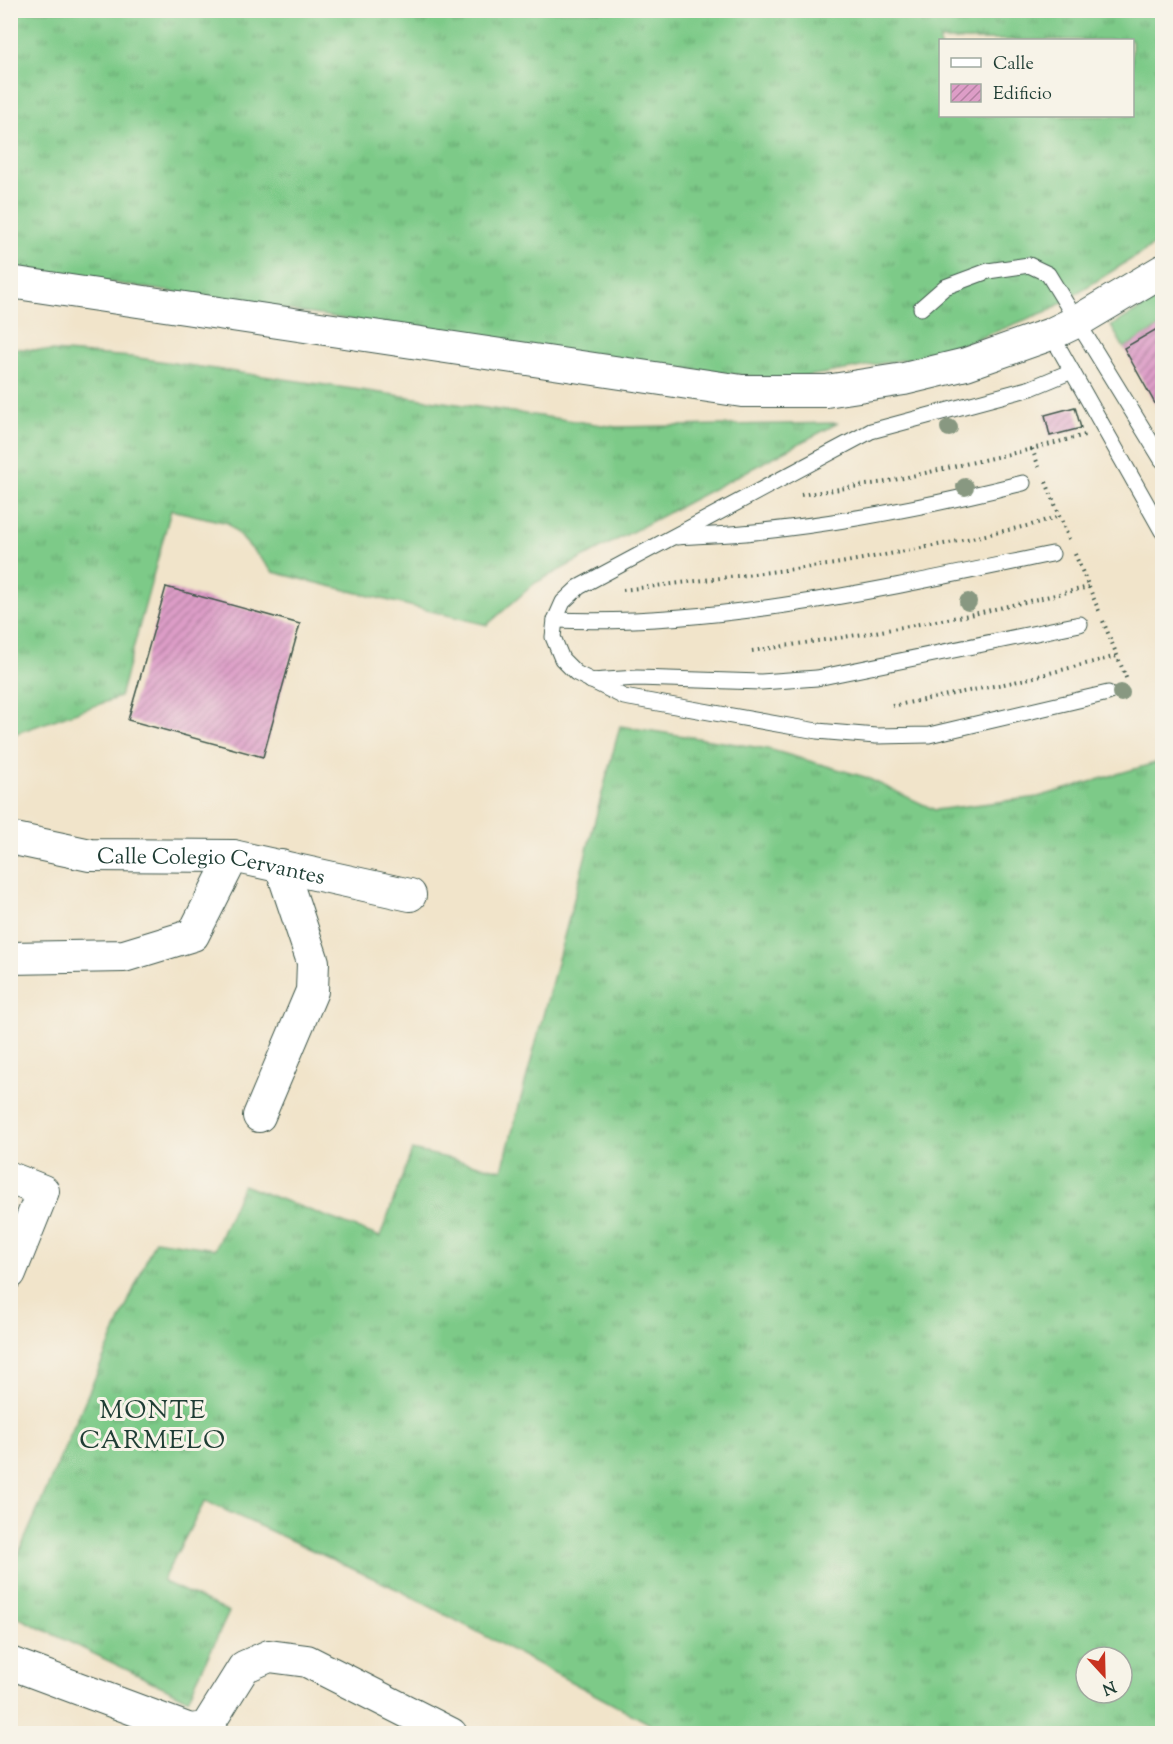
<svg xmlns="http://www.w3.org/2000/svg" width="1173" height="1744" viewBox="0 0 1173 1744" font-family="'Sorts Mill Goudy',serif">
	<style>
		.grass { fill: url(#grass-tufts); stroke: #4e845e; stroke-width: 1.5; fill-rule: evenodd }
		.garden { fill: #7dca88; stroke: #4e845e; stroke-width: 1.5 }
		.building { fill: url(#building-hatch) }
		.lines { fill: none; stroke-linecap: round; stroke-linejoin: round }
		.lane-casing { stroke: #3e564a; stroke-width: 17 }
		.street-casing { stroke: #3e564a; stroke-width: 34 }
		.path { stroke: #3e564a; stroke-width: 4; stroke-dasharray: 1.5 4.5; stroke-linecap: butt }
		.lane { stroke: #fff; stroke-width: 15 }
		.street { stroke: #fff; stroke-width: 32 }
		.tree { fill: #889881 }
		.labels { text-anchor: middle; stroke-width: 6; stroke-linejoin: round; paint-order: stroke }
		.street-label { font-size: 22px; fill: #1f3d34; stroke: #f7f3e8 }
		.quarter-label { font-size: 26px; letter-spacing: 1.5px; fill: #1f3d34; stroke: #f7f3e8 }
	</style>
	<defs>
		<pattern id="grass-tufts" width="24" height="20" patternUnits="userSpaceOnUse" patternTransform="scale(1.5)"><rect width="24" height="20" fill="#7dca88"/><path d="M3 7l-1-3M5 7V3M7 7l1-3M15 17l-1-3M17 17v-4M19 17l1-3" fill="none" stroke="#66a570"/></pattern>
		<pattern id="building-hatch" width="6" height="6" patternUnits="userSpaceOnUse" patternTransform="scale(1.5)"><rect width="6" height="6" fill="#dd9dc7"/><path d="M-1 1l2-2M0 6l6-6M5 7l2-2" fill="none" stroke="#b381a2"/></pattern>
	</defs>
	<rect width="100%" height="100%" fill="#f7f3e8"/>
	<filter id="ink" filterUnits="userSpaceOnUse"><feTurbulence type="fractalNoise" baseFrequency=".0167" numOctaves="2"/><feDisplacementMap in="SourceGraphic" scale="12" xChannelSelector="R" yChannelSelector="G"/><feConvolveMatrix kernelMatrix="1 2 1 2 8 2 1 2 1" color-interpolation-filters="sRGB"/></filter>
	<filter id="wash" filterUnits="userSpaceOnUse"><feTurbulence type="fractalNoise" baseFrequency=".008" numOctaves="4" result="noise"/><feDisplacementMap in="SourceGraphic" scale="24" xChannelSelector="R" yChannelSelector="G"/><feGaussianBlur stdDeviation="1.35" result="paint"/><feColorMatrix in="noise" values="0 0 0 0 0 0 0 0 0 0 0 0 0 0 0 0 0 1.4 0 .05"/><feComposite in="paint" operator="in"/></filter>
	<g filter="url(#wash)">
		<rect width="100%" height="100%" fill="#f1e4ca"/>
		<g class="grass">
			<path d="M10,11H1162V240L1050,310L942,353L786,380L633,364L11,267ZM940,40H1132V116H940Z"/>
			<path d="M10,348L132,357L616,427L838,423L535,583L487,625L273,572L228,523L171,510L120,697L11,735Z"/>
			<path d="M620,726L768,749L865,777L935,810L1038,797L1162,761V1733H667L401,1591L205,1501L162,1581L229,1612L188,1699L11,1614V1571L155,1240L215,1249L243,1185L380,1237L412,1150L502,1170ZM1086,1657H1122V1693H1086Z"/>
		</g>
		<path class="garden" d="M1162,296V326L1124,348L1111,326Z"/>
		<g id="blocks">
			<g class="building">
				<path d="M1162,326V416L1124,348Z"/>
				<path d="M1075,407L1081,428L1050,436L1045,415Z"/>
				<path d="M166,587L300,624L263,757L128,720Z"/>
			</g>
		</g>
	</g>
	<g filter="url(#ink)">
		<use href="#blocks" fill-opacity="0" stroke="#3e564a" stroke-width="1.5"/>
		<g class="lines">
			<g class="lane-casing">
				<g id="lane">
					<path d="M921,308L945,287L988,271L1029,265L1048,274L1162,460"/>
					<path d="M1051,334L1162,531"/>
					<path d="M1072,371L1031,388L871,431L579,587L563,602L555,620L553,637L562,659L576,673L624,697L817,731L876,736L929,735L1108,693"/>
					<path d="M677,537C702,535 728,535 754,532C845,523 934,505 1023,483"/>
					<path d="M555,620C719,627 892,587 1052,554"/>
					<path d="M591,681L637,678L761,682L817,678L1080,624"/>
				</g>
			</g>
			<g class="street-casing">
				<g id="street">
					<path d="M10,282L742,391H826L904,379L966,364L1051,334L1078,321L1162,271"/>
					<path id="s1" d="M10,838L90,855L233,856L410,895"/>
					<path d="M10,958L124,956L193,935L233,856"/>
					<path d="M259,1116L312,991L313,962L281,866"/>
					<path d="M10,1178L43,1191L10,1273"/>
					<path d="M10,1663L190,1730L206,1728L244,1667L269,1656L307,1661L451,1734"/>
				</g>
			</g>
			<g class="path">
				<path d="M1039,467L1032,449L1085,435"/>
				<path d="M1046,482L1069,539"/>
				<path d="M801,495L885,482L1032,449"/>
				<path d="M1075,554L1099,611"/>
				<path d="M623,590L835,564L949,543L1031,525L1059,516"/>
				<path d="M1103,621L1127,680"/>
				<path d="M752,651L870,633L969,615L1089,587"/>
				<path d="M892,706L1014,682L1117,656"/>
			</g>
			<use href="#lane" class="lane"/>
			<use href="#street" class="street"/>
		</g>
		<g class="tree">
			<circle cx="949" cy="428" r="9"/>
			<circle cx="965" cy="487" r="9"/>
			<circle cx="968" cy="602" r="9"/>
			<circle cx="1121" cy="693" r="9"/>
		</g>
	</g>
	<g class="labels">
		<g class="street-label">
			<text dy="8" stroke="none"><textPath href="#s1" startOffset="204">Calle Colegio Cervantes</textPath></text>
		</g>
		<g class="quarter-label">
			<text x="153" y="1418">MONTE<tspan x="153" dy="30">CARMELO</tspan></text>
		</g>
	</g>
	<rect width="1173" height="1744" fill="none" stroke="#f7f3e8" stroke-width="36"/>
	<rect x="939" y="39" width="195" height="78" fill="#f7f3e8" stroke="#a1aaa0" stroke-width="1.5"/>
	<rect x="951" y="58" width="30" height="9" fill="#ffffff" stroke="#a1aaa0" stroke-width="1.5"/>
	<text x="993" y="69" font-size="18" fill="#1f3d34">Calle</text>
	<rect x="951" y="84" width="30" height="18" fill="url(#building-hatch)" stroke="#a1aaa0" stroke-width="1.5"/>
	<text x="993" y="99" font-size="18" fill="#1f3d34">Edificio</text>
	<g transform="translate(1104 1675) rotate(158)"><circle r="28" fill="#f7f3e8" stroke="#a1aaa0" stroke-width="1.5"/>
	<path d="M0-4.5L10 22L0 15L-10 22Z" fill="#c8321e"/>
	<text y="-9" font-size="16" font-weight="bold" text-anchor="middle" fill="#1f3d34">N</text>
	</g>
</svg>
